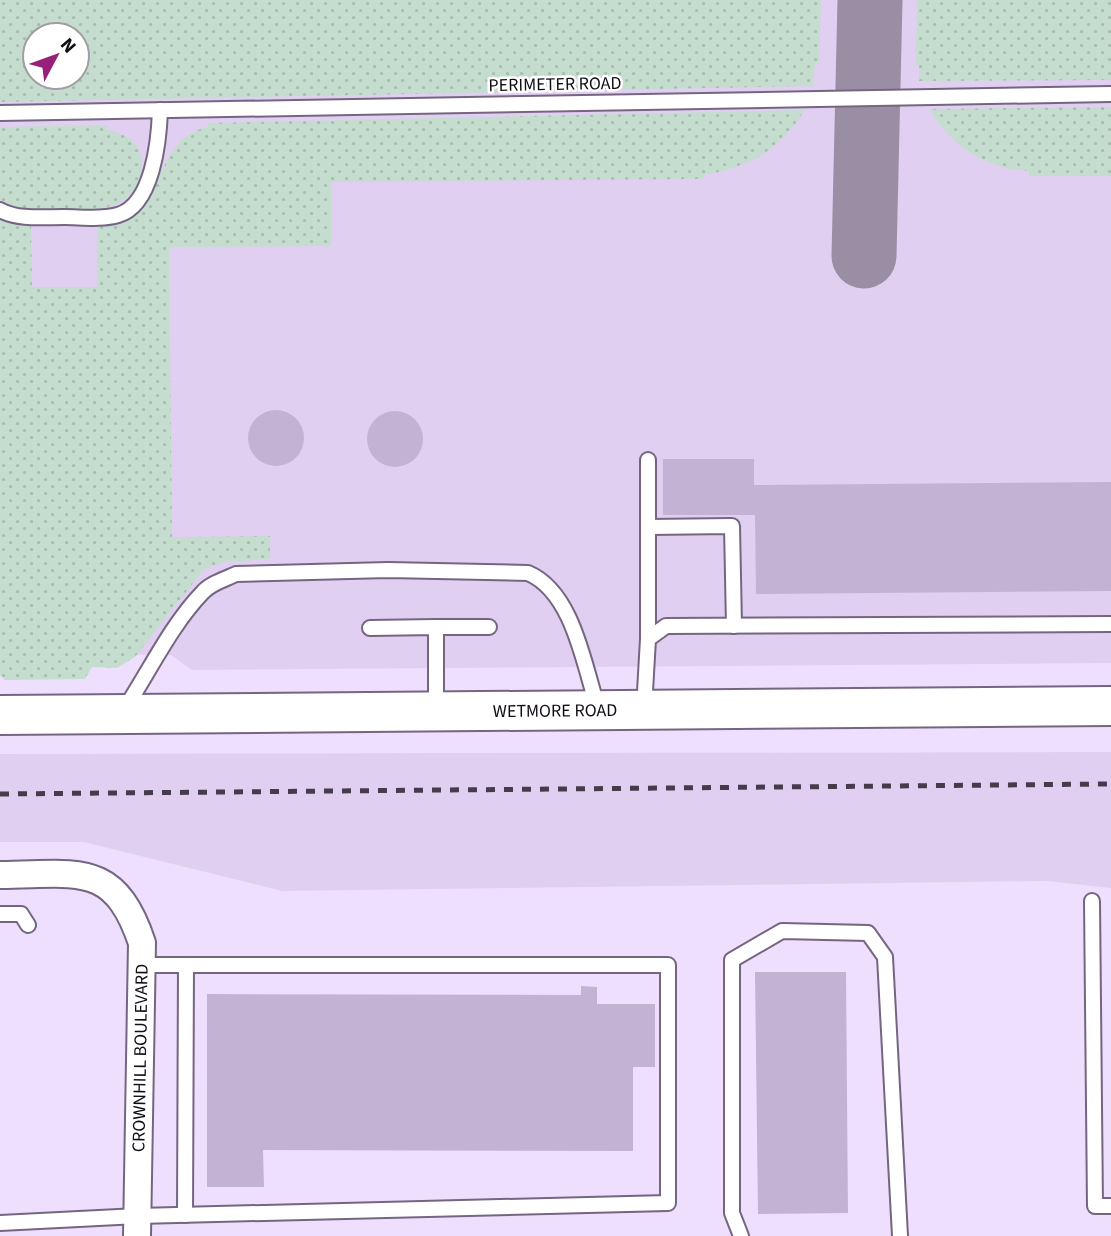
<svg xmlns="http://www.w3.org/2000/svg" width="1111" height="1236" viewBox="0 0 1111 1236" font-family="'Source Sans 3',sans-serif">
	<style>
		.built { fill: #e1cff2; fill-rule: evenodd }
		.grass { fill: url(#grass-dots); fill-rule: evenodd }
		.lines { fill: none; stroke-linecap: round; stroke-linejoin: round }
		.taxiway { stroke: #9a8ea4; stroke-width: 65 }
		.building { fill: #c4b2d5 }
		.service-casing { stroke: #746681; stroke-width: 18 }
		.minor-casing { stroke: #746681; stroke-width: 30 }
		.secondary-casing { stroke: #746681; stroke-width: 42 }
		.service { stroke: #fff; stroke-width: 14 }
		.minor { stroke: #fff; stroke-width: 26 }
		.secondary { stroke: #fff; stroke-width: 38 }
		.rail { stroke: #443c4b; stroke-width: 5; stroke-dasharray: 9 9; stroke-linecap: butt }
		.labels { text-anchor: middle; stroke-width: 5; stroke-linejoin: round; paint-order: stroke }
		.street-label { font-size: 18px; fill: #110c16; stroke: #fff }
	</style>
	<defs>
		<pattern id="grass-dots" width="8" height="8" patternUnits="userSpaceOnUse" patternTransform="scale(1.75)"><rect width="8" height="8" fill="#c5ddce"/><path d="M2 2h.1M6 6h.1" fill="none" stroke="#a8bcb0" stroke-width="1.8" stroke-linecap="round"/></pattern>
	</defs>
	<rect width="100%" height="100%" fill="#efdffe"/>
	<g class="built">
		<path d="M0,0H1111V663L192,670L171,655L0,653ZM35,35H77V77H35Z"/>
		<path d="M1111,752V888L1046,881L282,891L84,842H0V754Z"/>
	</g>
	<g class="grass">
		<path d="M0,0H821L819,64L815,63L813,86L0,102ZM35,35H77V77H35Z"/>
		<path d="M917,0H1111V80L919,81V66L916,65Z"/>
		<path d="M1111,107V176H1029V171C984,168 953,147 929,109Z"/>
		<path d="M804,110C782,150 748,167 704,175L703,179L331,182V246L169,247L172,537L270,536V559L225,562L204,569L135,657L117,668L92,667L85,679L5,680L0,675V220L11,224L31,226L32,287H97V225C167,224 151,137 208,127V123Z"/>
		<path d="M107,125L106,130C123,132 136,140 142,157C144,223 75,209 31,209L30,211L10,207L0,199V127Z"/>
	</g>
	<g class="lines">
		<path class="taxiway" d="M864,256L870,0"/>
	</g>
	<g class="building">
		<circle cx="276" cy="438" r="28"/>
		<circle cx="395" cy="439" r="28"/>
		<path d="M663,459H754V485L1111,482V591L756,594L755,515H663Z"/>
		<path d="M755,972H846L848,1213L758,1214Z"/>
		<path d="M581,986L597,987V1004H655V1067H633V1151L263,1150L264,1187H207V994L581,995Z"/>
	</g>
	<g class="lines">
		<g class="service-casing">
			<g id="service">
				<path d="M0,113L1111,94"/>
				<path d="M0,210C18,220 43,217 64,217C81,217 101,220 118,215C153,205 159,140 160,110"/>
				<path d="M648,527L732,526L734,626"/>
				<path d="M436,627H489"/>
				<path d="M370,628L436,627V711"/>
				<path d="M648,639V460"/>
				<path d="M644,709L648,639L666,626L1111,624"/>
				<path d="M124,710C149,672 171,625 203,592C211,583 226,579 236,574L388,570L528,573C573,592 584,665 598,709"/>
				<path d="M1092,901L1095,1206H1111"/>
				<path d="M0,914H21L28,925"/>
				<path d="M185,1215L186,965"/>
				<path d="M0,1223L138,1216L668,1203V965H142"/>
				<path d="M741,1236L732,1213V960L782,931L868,933L885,957L900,1236"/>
			</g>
		</g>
		<g class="minor-casing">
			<path id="minor" d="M0,875C76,875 114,859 142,943L137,1236"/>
		</g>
		<g class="secondary-casing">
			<g id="secondary">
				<path id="s1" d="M0,715L1111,706"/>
			</g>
		</g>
		<use href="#service" class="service"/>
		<use href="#minor" class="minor"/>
		<use href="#secondary" class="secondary"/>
		<path class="rail" d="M0,794L1111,784"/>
	</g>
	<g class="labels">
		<g class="street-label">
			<text transform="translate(555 84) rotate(-1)" y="6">PERIMETER ROAD</text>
			<text dy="6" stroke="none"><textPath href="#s1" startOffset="555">WETMORE ROAD</textPath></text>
			<text transform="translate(140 1058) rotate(-89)" y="6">CROWNHILL BOULEVARD</text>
		</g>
	</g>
	<g transform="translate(56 56) rotate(49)"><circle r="33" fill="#ffffff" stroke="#a09ea2" stroke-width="2"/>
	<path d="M0-5L12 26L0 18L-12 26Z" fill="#97207b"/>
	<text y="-10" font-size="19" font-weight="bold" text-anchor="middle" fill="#110c16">N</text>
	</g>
</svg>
